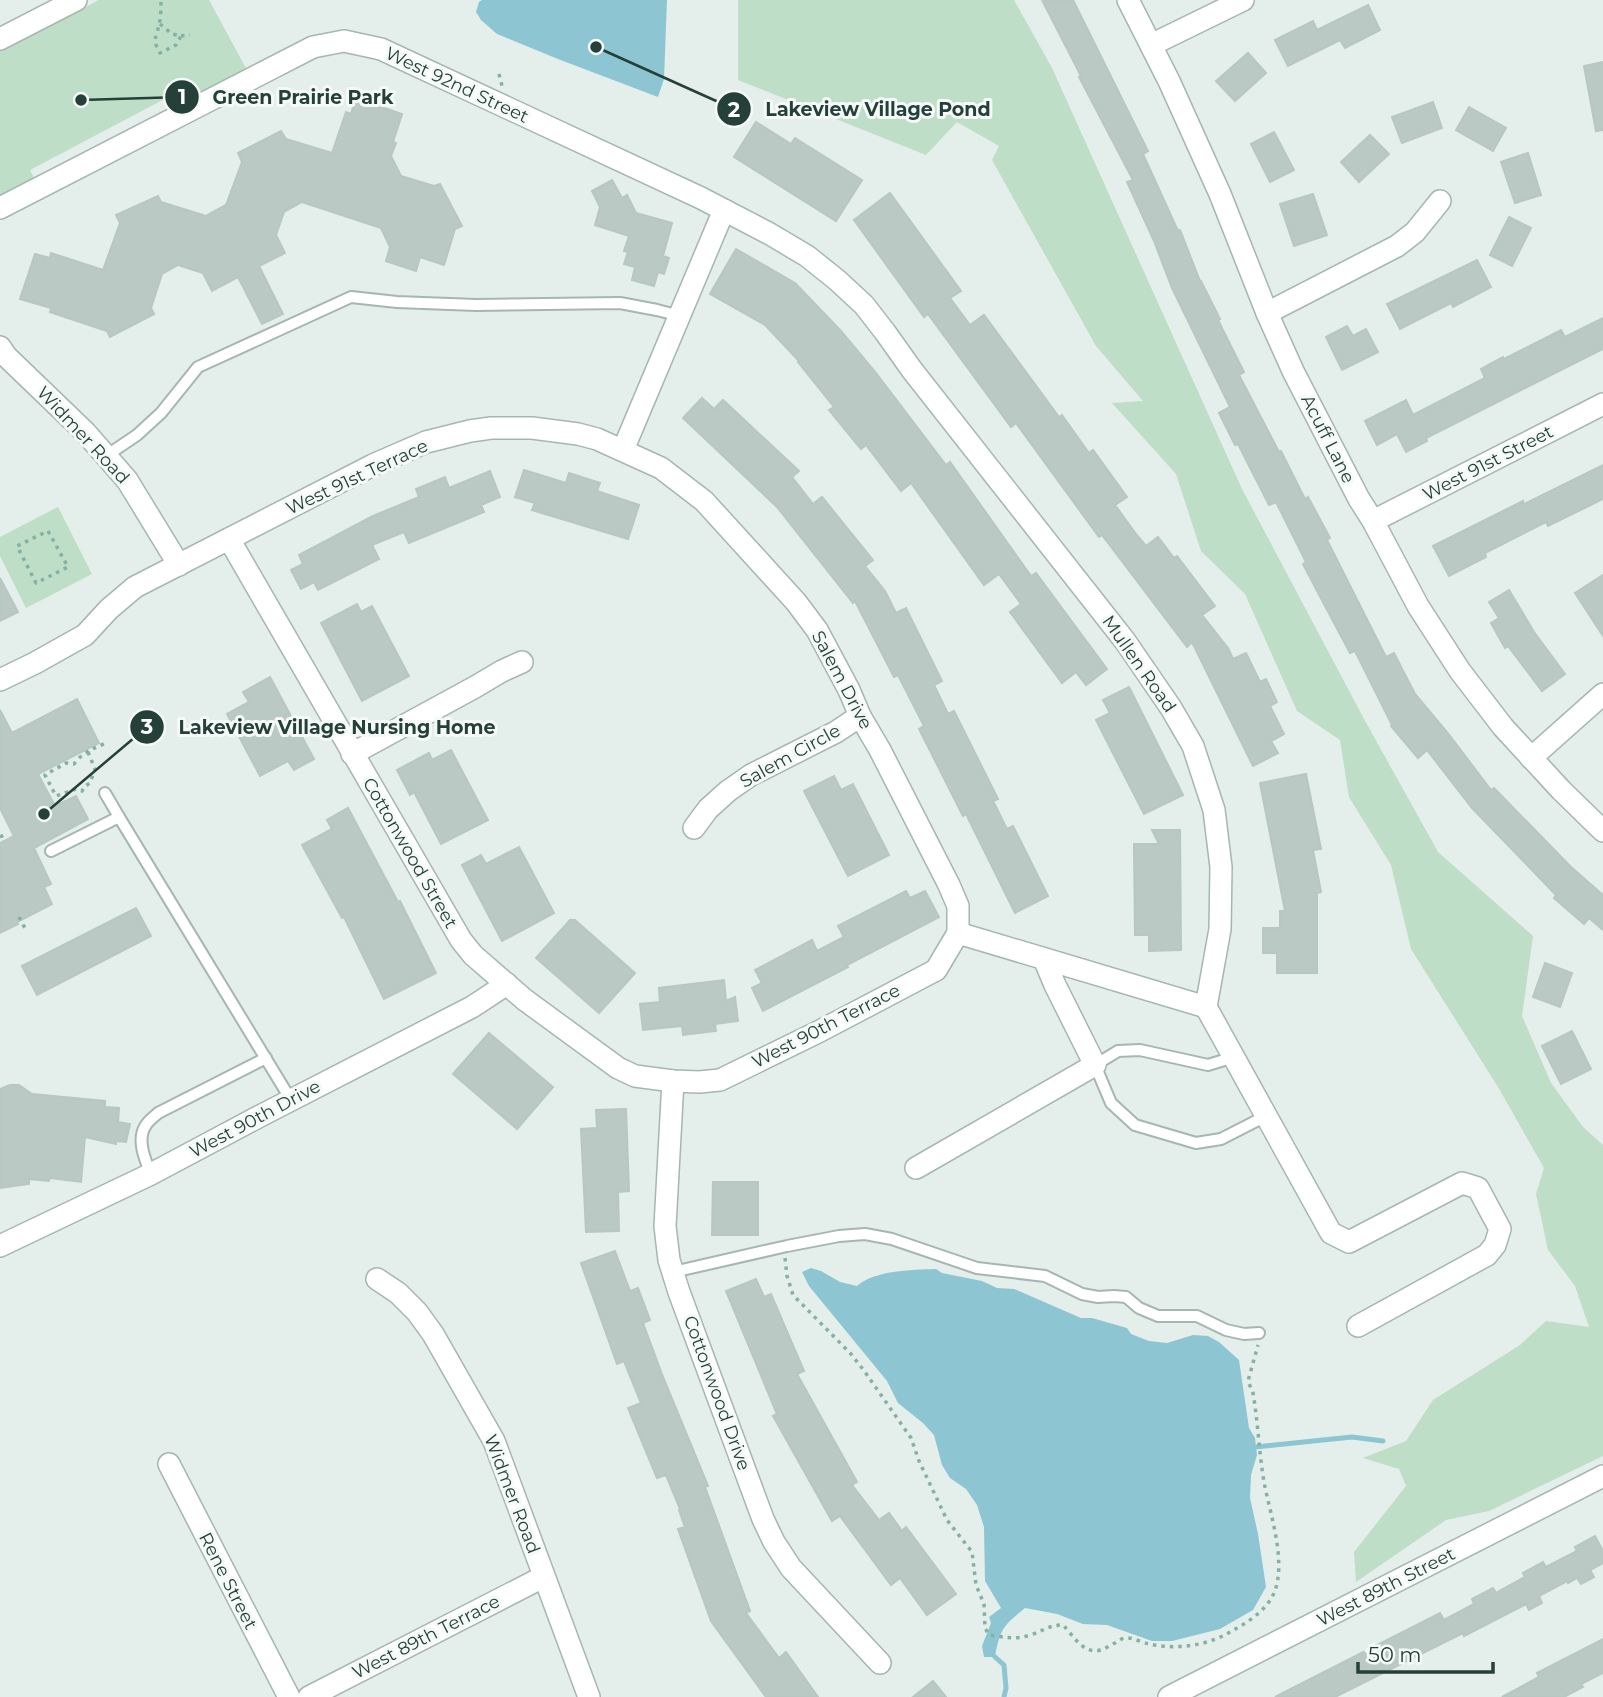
<svg xmlns="http://www.w3.org/2000/svg" width="1603" height="1697" viewBox="0 0 1603 1697" font-family="Montserrat,sans-serif">
	<style>
		.green { fill: #bedec8 }
		.water { fill: #8dc5d2 }
		.lines { fill: none; stroke-linecap: round; stroke-linejoin: round }
		.stream { stroke: #8dc5d2; stroke-width: 5 }
		.building { fill: #bac9c3; stroke: #b7c7c1; stroke-width: 2 }
		.service-casing { stroke: #a7b6b1; stroke-width: 14 }
		.minor-casing { stroke: #a7b6b1; stroke-width: 24 }
		.path { stroke: #85b1a5; stroke-width: 3.5; stroke-dasharray: 3.5 5; stroke-linecap: butt }
		.service { stroke: #fff; stroke-width: 10 }
		.minor { stroke: #fff; stroke-width: 21 }
		.labels { text-anchor: middle; stroke-width: 6; stroke-linejoin: round; paint-order: stroke }
		.street-label { font-size: 18px; fill: #244039; stroke: #f5faf8 }
		.leader { fill: none; stroke: #244039; stroke-width: 2.5 }
		.callout-dot { fill: #244039; stroke: #f5faf8; stroke-width: 2.5 }
		.mark-label { font-size: 21px; text-anchor: middle; font-weight: bold; fill: #fff }
		.callout-label { font-size: 19px; text-anchor: middle; font-weight: bold; fill: #244039; stroke: #f5faf8; stroke-width: 6; stroke-linejoin: round; paint-order: stroke }
	</style>
	<rect width="100%" height="100%" fill="#e4eeea"/>
	<g class="green">
		<path d="M99,0H209L248,72L181,106L174,94L30,170L36,182L0,199V51Z"/>
		<path d="M738,0H1014L1052,68L1242,489L1364,719L1438,852L1533,936L1522,1016L1551,1083L1583,1127L1603,1145V1456L1489,1511L1446,1520L1356,1582L1354,1552L1406,1486L1399,1469L1363,1458L1406,1441L1433,1400L1520,1345L1546,1321L1589,1327L1575,1286L1548,1250L1536,1194L1544,1168L1498,1087L1411,949L1391,865L1349,797L1340,740L1297,711L1245,594L1201,551L1176,474L1112,403L1143,401L1096,346L992,160L999,146L957,122L926,155L738,80Z"/>
		<path d="M58,507L92,574L26,608L0,556V537Z"/>
	</g>
	<g class="water">
		<path d="M482,0H667L664,79L658,97L558,59L497,34L481,20L476,12L479,2Z"/>
		<path d="M811,1268L821,1271L840,1282L857,1286C875,1270 912,1270 936,1269L942,1273L982,1281L997,1288L1014,1289L1081,1318H1092L1127,1328L1131,1334L1149,1341L1167,1343L1193,1335L1208,1336L1219,1342L1239,1360L1249,1428L1255,1438L1257,1455L1251,1475L1250,1498L1258,1534L1266,1587L1253,1610L1220,1629L1172,1641H1152L1107,1625L1083,1624L1057,1614L1025,1608C1003,1626 1000,1629 995,1657H984L982,1646L991,1623L989,1617L1001,1608L985,1581L984,1527L977,1505L966,1489L950,1478L942,1465L934,1435L923,1423L898,1403L887,1381L809,1286L802,1272Z"/>
	</g>
	<g class="lines">
		<g class="stream">
			<path d="M1256,1447L1352,1437L1383,1441"/>
			<path d="M995,1657L1004,1665L1006,1688L1004,1697"/>
		</g>
	</g>
	<g class="building">
		<path d="M1042,0H1073L1148,151L1143,154L1178,231L1180,230L1200,281H1201L1220,319L1218,320L1244,372L1239,375L1279,452L1281,451L1305,499L1308,497L1330,538L1327,540L1386,657L1394,653L1415,694L1447,732L1491,790L1494,788L1571,867L1603,895V930L1589,918L1584,924L1554,898L1556,895L1472,808L1427,750L1418,758L1391,726L1392,725L1355,651L1350,653L1325,606L1303,564L1306,562L1276,502L1269,505L1238,444L1235,445L1219,413L1230,407L1172,288L1154,241L1127,182L1133,180L1079,77L1081,76Z"/>
		<path d="M1368,5L1380,30L1345,48L1340,40L1288,66L1275,40L1313,21L1317,30Z"/>
		<path d="M1248,53L1266,73L1235,101L1216,81Z"/>
		<path d="M1603,62V130L1596,131L1584,66Z"/>
		<path d="M356,98L402,114L393,142L396,143L391,156L401,176L434,186L440,184L462,226L455,229L444,265L420,257L416,271L386,261L390,247L381,228L302,202L284,212L276,235L285,253L259,266L283,314L262,324L238,277L212,291L203,273L178,265L162,274L151,308L154,314L110,337L107,331L50,312L51,308L20,299L35,254L50,258L51,253L103,270L120,223L116,215L158,196L161,202L206,216L226,205L242,162L238,153L281,131L286,139L332,153L346,112L351,114Z"/>
		<path d="M1433,102L1442,128L1402,143L1392,117Z"/>
		<path d="M1469,107L1506,128L1493,151L1456,130Z"/>
		<path d="M756,122L791,144L795,138L862,180L836,221L734,157Z"/>
		<path d="M1274,132L1294,170L1270,182L1251,144Z"/>
		<path d="M1370,135L1389,154L1359,182L1341,162Z"/>
		<path d="M1528,153L1541,195L1515,203L1501,162Z"/>
		<path d="M612,180L622,198L627,195L636,213L672,223L663,256L669,258L664,274L658,272L654,286L632,280L635,267L624,264L628,252L624,251L629,236L595,225L600,207L592,191Z"/>
		<path d="M890,193L961,291L950,298L970,325L984,315L1059,417L1062,415L1089,453L1093,450L1127,497L1115,505L1136,534L1146,546L1158,537L1174,558L1177,556L1215,606L1202,615L1228,648L1233,659L1246,653L1260,682L1266,679L1277,702L1270,706L1284,734L1271,741L1278,753L1253,766L1192,642L1187,647L1102,535L1099,537L1016,423L1011,427L928,314L924,317L854,220Z"/>
		<path d="M1313,194L1327,235L1294,246L1280,204Z"/>
		<path d="M1509,217L1531,228L1512,266L1490,255Z"/>
		<path d="M736,249L795,283L841,331L876,373L946,465L950,462L1031,576L1036,573L1107,669L1086,685L1076,672L1062,683L1010,612L1021,604L999,574L984,585L911,483L901,491L866,445L861,449L829,410L834,407L798,362L799,361L765,325L710,294Z"/>
		<path d="M1477,260L1491,287L1453,307L1451,303L1400,329L1387,304Z"/>
		<path d="M1603,318V349L1426,438L1427,441L1406,452L1397,434L1377,445L1365,421L1406,400L1413,415L1485,378L1481,369L1503,357L1504,359L1561,330L1565,337Z"/>
		<path d="M1347,326L1353,336L1366,329L1378,352L1342,370L1326,337Z"/>
		<path d="M702,398L714,409L723,400L799,471L792,477L813,504L822,497L873,560L865,566L885,591L896,613L906,608L942,681L934,685L948,714L954,711L998,799L993,801L1007,829L1013,826L1048,896L1015,913L966,814L963,816L919,729L924,726L898,675L894,677L855,601L853,603L777,507L683,418Z"/>
		<path d="M1603,465V499L1548,526L1546,522L1485,553L1486,557L1449,576L1433,546L1523,501L1524,504Z"/>
		<path d="M524,470L566,483L569,473L600,483L597,491L639,505L628,539L532,510L535,503L515,497Z"/>
		<path d="M490,471L500,497L481,505L484,512L409,543L404,532L372,545L379,559L318,590L314,582L301,589L291,570L303,564L299,555L373,516L419,497L416,489L445,477L449,488Z"/>
		<path d="M1603,575V636L1575,593Z"/>
		<path d="M0,578L18,612L0,621Z"/>
		<path d="M1509,590L1534,632L1565,674L1542,691L1508,646L1505,648L1491,623L1499,618L1489,602Z"/>
		<path d="M357,604L361,612L372,606L409,676L362,701L321,623Z"/>
		<path d="M270,677L314,759L294,770L288,761L260,776L227,714L249,702L243,692Z"/>
		<path d="M1129,687L1183,795L1144,814L1096,720L1110,713L1103,700Z"/>
		<path d="M77,699L99,743L38,774L55,806L76,796L88,819L34,848L51,884L44,887L52,904L17,922L18,924L0,933V843L14,836L0,808V710L12,733Z"/>
		<path d="M451,750L488,820L441,844L414,792L410,795L397,770L429,753L432,760Z"/>
		<path d="M1306,774L1321,849L1313,850L1321,892L1317,893V973H1277V953H1263V928H1280V911H1285L1260,783Z"/>
		<path d="M834,776L841,790L853,784L889,855L848,876L804,791Z"/>
		<path d="M348,808L398,902L400,901L436,973L384,999L344,917L342,918L302,845L332,829L327,820Z"/>
		<path d="M1152,830H1180L1181,950L1149,951V935H1135L1134,844H1159Z"/>
		<path d="M519,847L554,913L502,941L462,865L481,855L486,864Z"/>
		<path d="M906,891L910,898L925,891L939,917L847,965L848,967L763,1011L752,988L762,983L755,970L812,940L817,951L844,937L838,926Z"/>
		<path d="M136,908L151,936L37,995L22,966Z"/>
		<path d="M570,920H575L635,973L599,1013L536,958Z"/>
		<path d="M1545,963L1572,973L1560,1007L1533,997Z"/>
		<path d="M724,980L726,1001L735,997L738,1021L715,1024L716,1031L683,1035L682,1026L643,1030L640,1004L660,1002L659,988Z"/>
		<path d="M1572,1031L1591,1069L1561,1084L1542,1046Z"/>
		<path d="M489,1033L553,1087L517,1129L453,1074Z"/>
		<path d="M10,1085H19L32,1094L105,1101V1107L119,1108L118,1122L130,1124L126,1142L116,1141V1144L85,1137L81,1182L50,1178L49,1181L29,1179V1184L0,1188V1089Z"/>
		<path d="M626,1109L629,1191L618,1192L619,1231L586,1232L581,1129L597,1128L596,1110Z"/>
		<path d="M713,1182H758V1235H712Z"/>
		<path d="M615,1251L630,1291L638,1288L650,1320L643,1323L663,1377L708,1486L705,1487L750,1611L746,1613L779,1658L786,1652L818,1697H766L711,1621L678,1529L685,1527L679,1510L680,1509L666,1475L657,1478L628,1408L641,1403L624,1361L617,1364L581,1263Z"/>
		<path d="M756,1279L764,1297L771,1294L804,1371L797,1374L857,1482L852,1485L879,1520L889,1513L902,1531L906,1527L956,1594L927,1615L900,1578L891,1585L840,1516L832,1521L773,1416L777,1414L726,1291Z"/>
		<path d="M1595,1536L1603,1551V1563L1590,1570L1594,1577L1581,1584L1577,1578L1568,1583L1567,1581L1539,1596L1542,1603L1529,1610L1526,1604L1464,1636L1463,1633L1335,1697H1275L1440,1613L1444,1620L1474,1604L1472,1599L1493,1588L1496,1593L1525,1577L1523,1573L1543,1562L1546,1567L1577,1551L1575,1547Z"/>
		<path d="M1603,1639V1673L1581,1684L1583,1687L1564,1697H1502L1539,1677L1537,1673Z"/>
		<path d="M933,1681L946,1697H913Z"/>
	</g>
	<g class="lines">
		<g class="service-casing">
			<g id="service">
				<path d="M106,456L137,435L161,413L198,367L351,297L397,302L476,305L620,303L657,310L680,316"/>
				<path d="M105,793L119,817"/>
				<path d="M51,851L119,817L291,1100"/>
				<path d="M1234,1057L1208,1065L1140,1050L1118,1051L1095,1065L1111,1103L1135,1125L1196,1143L1221,1139L1266,1116"/>
				<path d="M151,1174C145,1160 136,1139 146,1125C149,1120 154,1117 158,1113L266,1058"/>
				<path d="M673,1272L787,1246L839,1236L865,1234L892,1239L977,1268L1045,1276L1082,1294L1098,1297L1114,1296L1126,1297L1139,1308L1158,1316H1197L1226,1330L1244,1334L1259,1333"/>
			</g>
		</g>
		<g class="minor-casing">
			<g id="minor">
				<path d="M1128,0L1169,81L1220,194L1267,313L1293,371L1359,499L1373,521L1418,606L1460,671L1503,727L1561,790L1603,831"/>
				<path d="M0,39L76,0"/>
				<path d="M1151,45L1243,0"/>
				<path d="M0,208L313,47L344,41L381,49L701,198L770,234L807,256L837,280L864,305L885,332L912,370L1125,641L1171,708L1193,746L1214,810L1221,867L1220,929L1206,1007L958,933"/>
				<path d="M1267,313L1397,246L1415,232L1440,201"/>
				<path d="M0,347L6,356L85,432L127,480L179,565"/>
				<path d="M623,450L724,210"/>
				<path d="M1373,521L1603,404"/>
				<path d="M229,539L461,940L473,955L525,1000L618,1068L635,1076L673,1081L699,1082L720,1080L820,1031L936,970L958,933"/>
				<path d="M0,680L35,663L85,635L109,609L135,587L373,465L426,442L470,431L491,428H532L578,434L597,439L661,468L704,501L796,602L817,630L849,690L860,716L880,750L949,885L958,906V933"/>
				<path d="M352,754L475,687L502,671L522,662"/>
				<path d="M1531,758L1603,694"/>
				<path d="M694,828L708,809L728,791L751,775L836,732L860,716"/>
				<path d="M1206,1007L1331,1233L1349,1242L1462,1183L1478,1188L1500,1229L1495,1245L1487,1255L1358,1326"/>
				<path d="M673,1081L665,1226L669,1260L679,1292L763,1519L774,1542L791,1568L880,1663"/>
				<path d="M916,1168L1095,1065L1055,985L1044,959"/>
				<path d="M0,1246L151,1174L262,1115L472,1007L507,984"/>
				<path d="M377,1279L398,1293L417,1312L433,1334L494,1441L589,1697"/>
				<path d="M169,1464L289,1697"/>
				<path d="M309,1697L543,1577"/>
				<path d="M1169,1697L1603,1476"/>
			</g>
		</g>
		<g class="path">
			<path d="M160,24L172,34L181,36L176,45L160,53C152,40 156,38 159,25C161,17 161,8 161,0"/>
			<path d="M181,36L190,35"/>
			<path d="M499,74L502,86"/>
			<path d="M48,531L68,567L36,583L17,546Z"/>
			<path d="M88,752L95,769L90,783L85,786L82,791L76,789L56,796L45,775L66,763L74,764C82,752 95,748 108,742"/>
			<path d="M0,837L6,834"/>
			<path d="M19,917L27,932"/>
			<path d="M785,1258L787,1276L793,1295L851,1354L865,1372L911,1438L919,1461L947,1520L972,1552L976,1585L984,1604L985,1628L989,1635C1003,1637 1016,1640 1030,1635C1043,1631 1049,1625 1063,1625C1073,1635 1083,1655 1101,1650C1105,1649 1110,1645 1115,1643C1119,1640 1124,1637 1129,1638C1136,1639 1143,1643 1149,1644C1177,1650 1207,1646 1232,1631C1248,1622 1266,1611 1274,1593C1287,1562 1270,1514 1264,1482C1259,1453 1258,1422 1253,1393L1248,1381L1258,1345"/>
		</g>
		<use href="#service" class="service"/>
		<use href="#minor" class="minor"/>
	</g>
	<g class="labels">
		<g class="street-label">
			<text transform="translate(457 85) rotate(25)" y="6">West 92nd Street</text>
			<text transform="translate(83 435) rotate(47)" y="6">Widmer Road</text>
			<text transform="translate(1328 439) rotate(63)" y="6">Acuff Lane</text>
			<text transform="translate(1488 463) rotate(-27)" y="6">West 91st Street</text>
			<text transform="translate(357 477) rotate(-25)" y="6">West 91st Terrace</text>
			<text transform="translate(1139 664) rotate(55)" y="6">Mullen Road</text>
			<text transform="translate(842 680) rotate(62)" y="6">Salem Drive</text>
			<text transform="translate(790 756) rotate(-29)" y="6">Salem Circle</text>
			<text transform="translate(410 853) rotate(60)" y="6">Cottonwood Street</text>
			<text transform="translate(826 1026) rotate(-27)" y="6">West 90th Terrace</text>
			<text transform="translate(255 1119) rotate(-28)" y="6">West 90th Drive</text>
			<text transform="translate(717 1393) rotate(70)" y="6">Cottonwood Drive</text>
			<text transform="translate(512 1494) rotate(69)" y="6">Widmer Road</text>
			<text transform="translate(228 1581) rotate(63)" y="6">Rene Street</text>
			<text transform="translate(1386 1587) rotate(-27)" y="6">West 89th Street</text>
			<text transform="translate(426 1637) rotate(-27)" y="6">West 89th Terrace</text>
		</g>
	</g>
	<path class="leader" d="M81 100L182 97M596 47L734 109M44 814L147 727"/>
	<g class="callout-dot">
		<circle cx="81" cy="100" r="7"/>
		<circle cx="596" cy="47" r="7"/>
		<circle cx="44" cy="814" r="7"/>
		<circle cx="182" cy="97" r="18"/>
		<circle cx="734" cy="109" r="18"/>
		<circle cx="147" cy="727" r="18"/>
	</g>
	<g class="mark-label">
		<text x="182" y="104">1</text>
		<text x="734" y="117">2</text>
		<text x="147" y="734">3</text>
	</g>
	<g class="callout-label">
		<text x="303" y="104">Green Prairie Park</text>
		<text x="878" y="116">Lakeview Village Pond</text>
		<text x="337" y="734">Lakeview Village Nursing Home</text>
	</g>
	<path d="M1358 1662v10h135v-10" fill="none" stroke="#244039" stroke-width="3.5"/>
	<text x="1368" y="1662" font-size="21" fill="#244039" stroke="#f5faf8" stroke-width="5" paint-order="stroke">50 m</text>
</svg>
